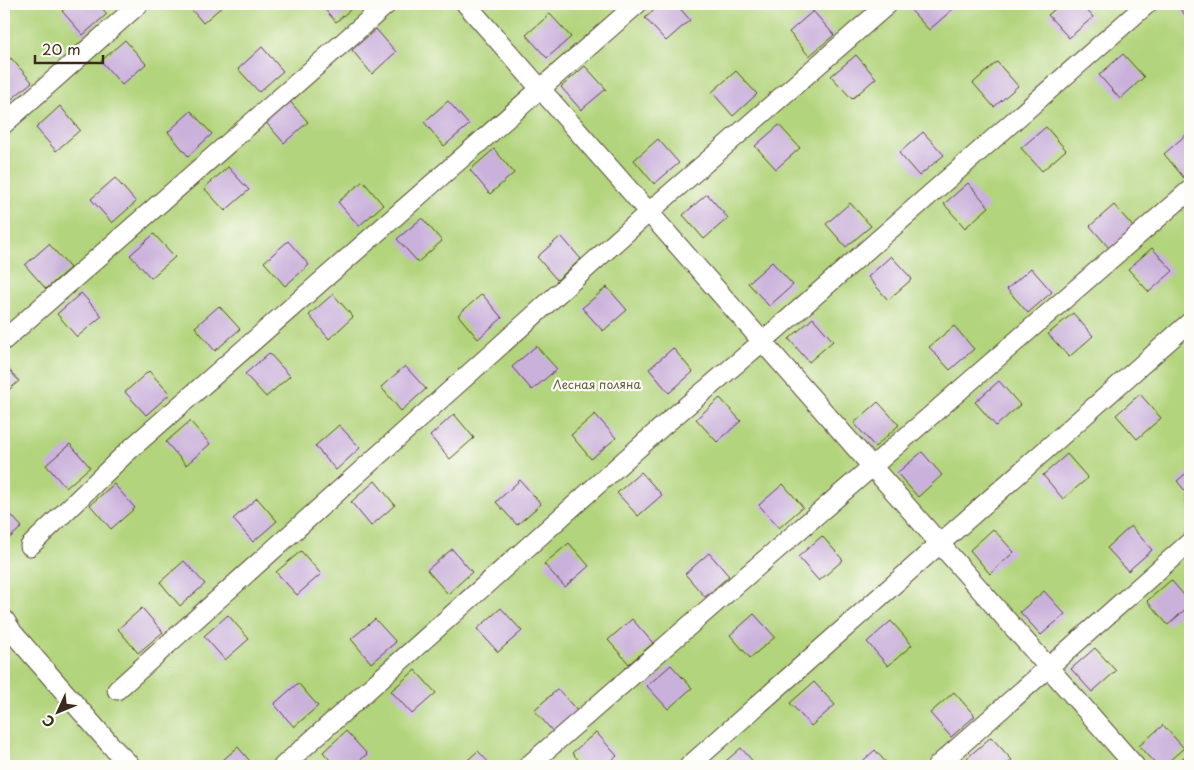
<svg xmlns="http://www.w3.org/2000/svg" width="1194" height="770" viewBox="0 0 1194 770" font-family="'Playpen Sans',sans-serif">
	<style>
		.green { fill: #b2d47c; stroke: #767f4d }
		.building { fill: #cab1db }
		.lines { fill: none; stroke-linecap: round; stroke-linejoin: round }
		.minor-casing { stroke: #564536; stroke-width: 21 }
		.minor { stroke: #fff; stroke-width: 19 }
		.labels { text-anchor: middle; stroke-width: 4.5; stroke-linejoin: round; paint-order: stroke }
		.park-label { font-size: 12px; fill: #5f5d3a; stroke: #fdfcf7 }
	</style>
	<rect width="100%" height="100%" fill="#fdfcf7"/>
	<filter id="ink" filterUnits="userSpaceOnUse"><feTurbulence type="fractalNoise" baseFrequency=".02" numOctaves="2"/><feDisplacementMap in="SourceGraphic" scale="10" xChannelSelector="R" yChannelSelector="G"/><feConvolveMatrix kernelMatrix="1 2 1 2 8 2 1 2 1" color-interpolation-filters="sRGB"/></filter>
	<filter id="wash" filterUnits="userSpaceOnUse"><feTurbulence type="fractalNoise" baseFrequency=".0096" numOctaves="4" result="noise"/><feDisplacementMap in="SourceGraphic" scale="20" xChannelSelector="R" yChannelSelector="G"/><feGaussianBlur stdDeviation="1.12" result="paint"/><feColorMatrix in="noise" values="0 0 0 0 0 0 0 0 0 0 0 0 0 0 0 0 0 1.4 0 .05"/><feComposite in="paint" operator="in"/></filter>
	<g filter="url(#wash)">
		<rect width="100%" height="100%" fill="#ecdebb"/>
		<rect class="green" x="4" y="4" width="1186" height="762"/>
		<g id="blocks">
			<g class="building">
				<path d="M71,4H98L107,14L83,35L62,11Z"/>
				<path d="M187,4H225L203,23Z"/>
				<path d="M320,4H357L336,22Z"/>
				<path d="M661,4H676L690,20L666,41L645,18Z"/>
				<path d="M911,4H948L953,9L929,30L908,7Z"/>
				<path d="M1061,4H1081L1093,17L1069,38L1048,15Z"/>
				<path d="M1186,4H1190V21L1180,9Z"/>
				<path d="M813,11L834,35L809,56L789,32Z"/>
				<path d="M550,14L571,37L547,58L526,35Z"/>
				<path d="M376,29L396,52L372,74L352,50Z"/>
				<path d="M125,40L146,64L122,85L101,61Z"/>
				<path d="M262,47L283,71L259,92L238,69Z"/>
				<path d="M1123,54L1144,77L1120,99L1099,75Z"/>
				<path d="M856,55L876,78L852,99L831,76Z"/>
				<path d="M11,58L32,82L7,103L4,99V65Z"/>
				<path d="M997,62L1018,86L994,107L973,83Z"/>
				<path d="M585,66L606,89L581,110L561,87Z"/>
				<path d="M736,71L757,94L733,116L712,92Z"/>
				<path d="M287,98L308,122L284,143L263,119Z"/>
				<path d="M448,101L469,125L444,146L424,122Z"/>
				<path d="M60,106L80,130L56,151L36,128Z"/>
				<path d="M191,111L212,134L188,156L168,132Z"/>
				<path d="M779,125L800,148L776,169L755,146Z"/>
				<path d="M1046,127L1066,150L1042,171L1021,148Z"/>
				<path d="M923,132L944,155L919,176L899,153Z"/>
				<path d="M1188,133L1190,136V172L1184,178L1164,154Z"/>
				<path d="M658,139L679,163L654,184L634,160Z"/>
				<path d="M494,149L514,173L490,194L470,170Z"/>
				<path d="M228,167L249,190L225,211L204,188Z"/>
				<path d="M115,178L136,202L112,223L91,199Z"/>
				<path d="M363,181L383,205L359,226L338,202Z"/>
				<path d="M968,183L989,207L965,228L944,204Z"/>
				<path d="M707,194L728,218L704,239L683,215Z"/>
				<path d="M850,203L871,226L846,247L826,224Z"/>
				<path d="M1114,205L1134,228L1110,249L1090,226Z"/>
				<path d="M422,218L442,241L418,262L397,239Z"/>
				<path d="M154,234L175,257L151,278L130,255Z"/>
				<path d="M561,236L581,259L557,280L537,257Z"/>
				<path d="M288,241L309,265L285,286L264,262Z"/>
				<path d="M49,244L70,268L46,289L25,265Z"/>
				<path d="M1152,248L1173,271L1149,292L1128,269Z"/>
				<path d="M891,256L912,279L888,300L868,277Z"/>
				<path d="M772,262L793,285L769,306L748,283Z"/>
				<path d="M1031,268L1052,292L1028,313L1007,289Z"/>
				<path d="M607,287L627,310L603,331L582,308Z"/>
				<path d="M81,293L102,316L77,337L57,314Z"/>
				<path d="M333,294L353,317L329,339L309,315Z"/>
				<path d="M482,294L502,318L478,339L458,315Z"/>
				<path d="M219,306L240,329L215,351L195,327Z"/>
				<path d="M1073,313L1093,336L1069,357L1048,334Z"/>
				<path d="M813,318L833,341L809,362L789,339Z"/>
				<path d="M954,326L974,349L950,370L929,347Z"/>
				<path d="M536,346L557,369L532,390L512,367Z"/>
				<path d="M673,348L693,372L669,393L649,369Z"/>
				<path d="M269,353L290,376L266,397L245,374Z"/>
				<path d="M4,364L19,381L4,394Z"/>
				<path d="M405,366L426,389L401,411L381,387Z"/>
				<path d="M149,371L170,394L146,415L125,392Z"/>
				<path d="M999,381L1020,405L996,426L975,402Z"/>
				<path d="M1140,394L1161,418L1137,439L1116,415Z"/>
				<path d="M720,398L741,421L717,442L696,419Z"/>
				<path d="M878,402L899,425L875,447L854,423Z"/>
				<path d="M454,414L474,438L450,459L430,436Z"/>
				<path d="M595,414L616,438L591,459L571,435Z"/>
				<path d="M190,421L210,444L186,465L166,442Z"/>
				<path d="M339,425L360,448L336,470L315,446Z"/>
				<path d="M70,444L90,467L66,488L46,465Z"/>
				<path d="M922,452L942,475L918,497L897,473Z"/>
				<path d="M1067,454L1088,478L1063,499L1043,475Z"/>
				<path d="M1190,470V497L1177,481Z"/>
				<path d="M641,472L662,495L638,516L617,493Z"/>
				<path d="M520,480L541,504L517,525L496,502Z"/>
				<path d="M375,481L395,505L371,526L351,502Z"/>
				<path d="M114,484L135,508L111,529L90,505Z"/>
				<path d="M783,484L803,507L779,528L759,505Z"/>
				<path d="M257,498L277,521L253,542L233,519Z"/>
				<path d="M4,507L22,527L4,543Z"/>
				<path d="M1131,526L1152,550L1128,571L1107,548Z"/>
				<path d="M993,529L1014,552L990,574L970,550Z"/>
				<path d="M822,536L843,560L819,581L798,557Z"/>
				<path d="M569,543L589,566L565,587L544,564Z"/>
				<path d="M452,549L472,572L448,594L427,570Z"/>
				<path d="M301,551L321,574L297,595L276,572Z"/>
				<path d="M709,553L729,576L705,597L685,574Z"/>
				<path d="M184,561L205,584L180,606L160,582Z"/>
				<path d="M1171,580L1190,602V605L1168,625L1147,601Z"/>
				<path d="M1044,591L1065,614L1041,635L1020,612Z"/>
				<path d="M142,608L163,632L138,653L118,629Z"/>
				<path d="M501,608L522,631L498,652L477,629Z"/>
				<path d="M754,614L775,637L750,658L730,635Z"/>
				<path d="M228,615L249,639L225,660L204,636Z"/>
				<path d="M375,619L396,642L371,663L351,639Z"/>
				<path d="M632,619L653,643L629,664L608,640Z"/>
				<path d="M891,621L912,645L888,666L867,642Z"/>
				<path d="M1095,648L1116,671L1092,692L1071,669Z"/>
				<path d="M671,665L692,688L668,709L647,686Z"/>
				<path d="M415,670L436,693L412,714L391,691Z"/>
				<path d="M814,682L835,705L811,726L790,703Z"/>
				<path d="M298,683L318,706L294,727L274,704Z"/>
				<path d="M558,689L579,713L555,734L534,710Z"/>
				<path d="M954,692L975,716L951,737L930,713Z"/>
				<path d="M1163,725L1184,748L1163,766H1157L1139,746Z"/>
				<path d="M346,731L367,754L354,766H335L323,752Z"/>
				<path d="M596,732L617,756L605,766H584L572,753Z"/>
				<path d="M991,737L1012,760L1005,766H974L967,758Z"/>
				<path d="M238,747L254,766H216Z"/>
				<path d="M741,748L757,766H720Z"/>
				<path d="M875,750L889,766H857Z"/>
				<path d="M478,751L492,766H461Z"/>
			</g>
		</g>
	</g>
	<g filter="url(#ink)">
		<use href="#blocks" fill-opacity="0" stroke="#564536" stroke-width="1"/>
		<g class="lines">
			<g class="minor-casing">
				<g id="minor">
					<path d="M466,4L1135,766"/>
					<path d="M4,124L139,4"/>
					<path d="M4,340L387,4"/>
					<path d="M30,546L127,452L637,4"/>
					<path d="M4,619L13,633L115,750L131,766"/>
					<path d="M117,690L649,212L888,4"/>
					<path d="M283,766L664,425L762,342L1147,4"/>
					<path d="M528,766L1190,190"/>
					<path d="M689,766L1190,322"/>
					<path d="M937,766L1190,542"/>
					<path d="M1189,766L1190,765"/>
				</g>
			</g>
			<use href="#minor" class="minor"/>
		</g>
	</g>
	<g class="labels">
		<g class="park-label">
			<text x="597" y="389">Лесная поляна</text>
		</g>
	</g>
	<rect width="1194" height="770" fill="none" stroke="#fdfcf7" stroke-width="20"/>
	<g transform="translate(58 712) rotate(226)" stroke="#fdfcf7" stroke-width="4" paint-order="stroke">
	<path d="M0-4L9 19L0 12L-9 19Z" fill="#3b2a1e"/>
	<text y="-8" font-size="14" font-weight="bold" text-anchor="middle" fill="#3b2a1e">С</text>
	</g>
	<path d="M35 55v8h68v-8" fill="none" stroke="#3b2a1e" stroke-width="2.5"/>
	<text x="42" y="55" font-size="15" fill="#3b2a1e" stroke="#fdfcf7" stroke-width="4" paint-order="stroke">20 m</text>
</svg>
